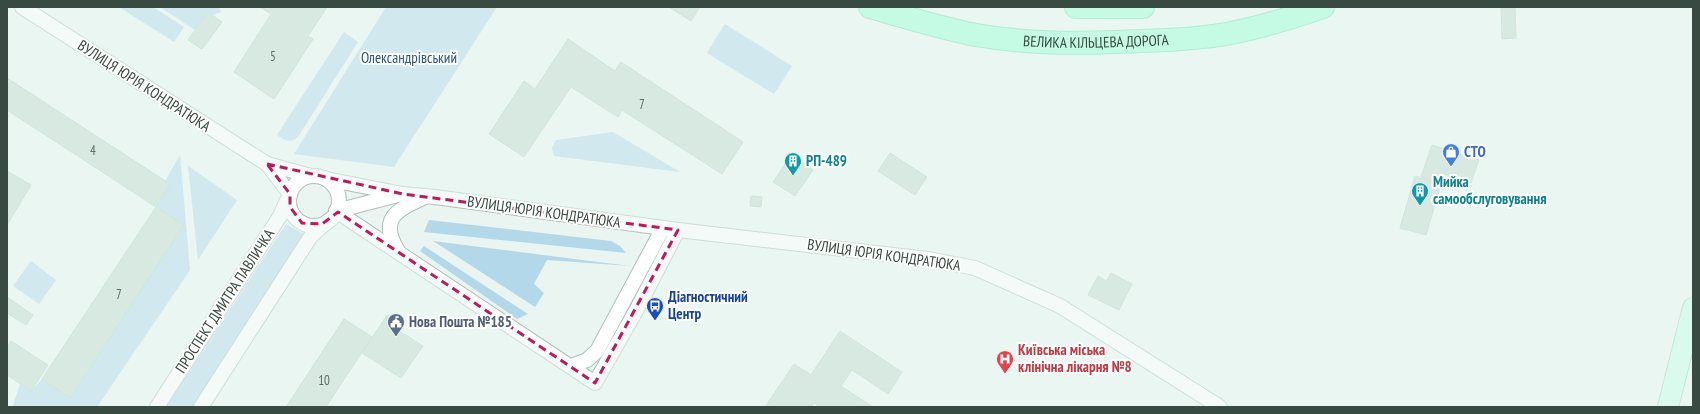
<svg xmlns="http://www.w3.org/2000/svg" width="1700" height="414" viewBox="0 0 1700 414" font-family="'PT Sans Narrow',sans-serif">
	<style>
		.green { fill: #b3d8ea }
		.building { fill: #c2dace; stroke: #b2d2c2 }
		.lines { fill: none; stroke-linecap: round; stroke-linejoin: round }
		.minor-casing { stroke: #adc1b7; stroke-width: 16 }
		.secondary-casing { stroke: #9ad6be; stroke-width: 22 }
		.primary-casing { stroke: #67e6b0; stroke-width: 24 }
		.minor { stroke: #fff; stroke-width: 14 }
		.secondary { stroke: #cbffec; stroke-width: 20 }
		.primary { stroke: #9affd5; stroke-width: 22 }
		.marked { fill: none; stroke: #c2185b; stroke-width: 3; stroke-dasharray: 8 5; stroke-linejoin: round }
		.labels { text-anchor: middle; stroke-width: 4; stroke-linejoin: round; paint-order: stroke }
		.number-label { font-size: 13px; fill: #5a6e64 }
		.street-label { font-size: 15px; fill: #384a41; stroke: #fff }
		.park-label { font-size: 15px; fill: #29547e; stroke: #fff }
		.shop-label { font-size: 15px; font-weight: bold; fill: #366cbe; stroke: #fff; text-anchor: start }
		.culture-label { font-size: 15px; font-weight: bold; fill: #0d838f; stroke: #fff; text-anchor: start }
		.transit-label { font-size: 15px; font-weight: bold; fill: #164399; stroke: #fff; text-anchor: start }
		.service-label { font-size: 15px; font-weight: bold; fill: #4e5e75; stroke: #fff; text-anchor: start }
		.health-label { font-size: 15px; font-weight: bold; fill: #be3a42; stroke: #fff; text-anchor: start }
	</style>
	<rect width="100%" height="100%" fill="#eaf5f1"/>
	<g class="green">
		<path d="M119,7H153L184,27L174,42Z"/>
		<path d="M160,7H219L221,12L212,15L195,30Z"/>
		<path d="M386,7H497L394,167L294,154Z"/>
		<path d="M725,24L792,66L774,94L707,53Z"/>
		<path d="M344,32L358,42L298,137C290,144 284,140 277,135Z"/>
		<path d="M613,132L680,172L554,156L552,148L556,140Z"/>
		<path d="M180,155L190,270L97,407L13,406L20,384L31,391L42,379L71,397L183,226L156,207L170,184L165,181Z"/>
		<path d="M188,166L237,200L198,260Z"/>
		<path d="M429,220L611,241L620,246L626,253L424,232Z"/>
		<path d="M286,224L307,236L197,407H166Z"/>
		<path d="M433,241L630,266L547,260L534,284L544,293L535,307Z"/>
		<path d="M424,246L528,314L517,319L420,251Z"/>
		<path d="M31,261L56,280L39,304L13,286Z"/>
	</g>
	<g class="building">
		<path d="M260,7H327L308,36L313,39L274,99L234,72L271,14Z"/>
		<path d="M669,7H700L691,21Z"/>
		<path d="M1515,7L1516,38L1502,39L1501,8Z"/>
		<path d="M208,12L222,22L202,49L188,40Z"/>
		<path d="M568,39L615,71L621,62L743,142L722,174L622,110L618,117L571,87L524,157L489,134L524,81L535,89Z"/>
		<path d="M7,78L170,184L156,207L7,110Z"/>
		<path d="M1432,145L1479,160L1471,183L1444,174L1441,184L1421,177Z"/>
		<path d="M890,153L927,177L915,195L878,171Z"/>
		<path d="M791,155L813,170L795,196L773,182Z"/>
		<path d="M7,171L31,185L7,225Z"/>
		<path d="M1415,176L1441,184L1426,235L1400,228Z"/>
		<path d="M751,196L762,197L761,207L750,206Z"/>
		<path d="M156,207L184,225L70,398L42,379Z"/>
		<path d="M1111,273L1132,284L1119,310L1088,295L1098,276L1106,281Z"/>
		<path d="M7,297L33,315L26,325L7,313Z"/>
		<path d="M387,315L402,324L398,330L423,346L401,378L362,353Z"/>
		<path d="M344,319L372,337L326,407H286Z"/>
		<path d="M840,331L902,372L888,394L852,370L841,386L873,407H820L814,403L811,407H765L794,364L811,375Z"/>
		<path d="M11,341L48,365L31,391L7,375V347Z"/>
	</g>
	<g class="lines">
		<g class="minor-casing">
			<g id="minor">
				<path d="M22,7L267,164L311,176"/>
				<path d="M267,164L290,194"/>
				<circle cx="314" cy="201" r="25"/>
				<path d="M326,179L403,194L435,197L678,230L928,259L975,268L1060,306L1220,407"/>
				<path d="M336,211L595,383L637,309L678,230"/>
				<path d="M336,211L398,195"/>
				<path d="M398,251C378,218 397,210 425,197"/>
				<path d="M571,366L587,360L597,351L663,228"/>
				<path d="M157,407L280,216L290,194"/>
				<path d="M201,407L311,236L328,221"/>
			</g>
		</g>
		<g class="secondary-casing">
			<path id="secondary" d="M1668,407L1693,308"/>
		</g>
		<g class="primary-casing">
			<g id="primary">
				<path id="s1" d="M870,7C905,17 940,28 976,35C1022,43 1068,44 1115,42C1151,41 1190,40 1226,34C1259,28 1291,18 1323,7"/>
				<path d="M1076,7H1143"/>
			</g>
		</g>
		<use href="#minor" class="minor"/>
		<use href="#secondary" class="secondary"/>
		<use href="#primary" class="primary"/>
	</g>
	<path d="M0 0H1700V414H0ZM267,164L403,194L678,230L595,383L338,212L322,224L302,223L290,207V194Z" fill="#eaf5f1" fill-opacity=".55" fill-rule="evenodd"/>
	<path class="marked" d="M267,164L403,194L678,230L595,383L338,212L322,224L302,223L290,207V194Z"/>
	<defs>
		<g id="shop-pin" transform="scale(0.9)"><path d="M0 17L-7.5 6A9.5 9.5 0 1 1 7.5 6Z" fill="#3f7fe0" stroke="#fff"/><path d="M-5-2.5h2.3a2.7 3.5 0 0 1 5.4 0H5L5.5 6h-11ZM-1.5-2.5h3a1.5 2.3 0 0 0-3 0Z" fill="#fff"/></g>
		<g id="building-pin" transform="scale(0.9)"><path d="M0 17L-7.5 6A9.5 9.5 0 1 1 7.5 6Z" fill="#0f9aa8" stroke="#fff"/><path d="M-4-6H4V6H1V3H-1V6H-4ZM-2.5-4.3h1.7v1.8h-1.7ZM.8-4.3h1.7v1.8H.8ZM-2.5-1h1.7V.8h-1.7ZM.8-1h1.7V.8H.8Z" fill="#fff"/></g>
		<g id="bus-pin" transform="scale(0.9)"><path d="M0 17L-7.5 6A9.5 9.5 0 1 1 7.5 6Z" fill="#1a4fb4" stroke="#fff"/><path d="M-5-6H5V4H4V6H2V4H-2V6H-4V4H-5ZM-3.5-4V0h7V-4ZM-3.5 1.2v1.5H-2V1.2ZM2 1.2v1.5H3.5V1.2Z" fill="#fff"/></g>
		<g id="civic-pin" transform="scale(0.9)"><path d="M0 17L-7.5 6A9.5 9.5 0 1 1 7.5 6Z" fill="#5c6f8a" stroke="#fff"/><path d="M-.6-6.5H3V-4.5H.6V-3L4-1V1h2V6H-6V1h2V-1L-.6-3ZM-1.2 2.5V6h2.4V2.5Z" fill="#fff"/></g>
		<g id="hospital-pin" transform="scale(0.9)"><path d="M0 17L-7.5 6A9.5 9.5 0 1 1 7.5 6Z" fill="#e0444e" stroke="#fff"/><path d="M-5-5h3v3.5h4V-5h3V5h-3V1.5h-4V5h-3Z" fill="#fff"/></g>
	</defs>
	<g fill-rule="evenodd">
		<use href="#shop-pin" x="1451" y="152"/>
		<use href="#building-pin" x="793" y="161"/>
		<use href="#building-pin" x="1420" y="191"/>
		<use href="#bus-pin" x="655" y="306"/>
		<use href="#civic-pin" x="396" y="322"/>
		<use href="#hospital-pin" x="1005" y="359"/>
	</g>
	<g class="labels">
		<g class="number-label">
			<text x="273" y="61">5</text>
			<text x="642" y="109">7</text>
			<text x="93" y="155">4</text>
			<text x="119" y="299">7</text>
			<text x="324" y="385">10</text>
		</g>
		<g class="street-label">
			<text dy="5" stroke="none"><textPath href="#s1" startOffset="230">ВЕЛИКА КІЛЬЦЕВА ДОРОГА</textPath></text>
			<text transform="translate(144 86) rotate(33)" y="5">ВУЛИЦЯ ЮРІЯ КОНДРАТЮКА</text>
			<text transform="translate(544 212) rotate(8)" y="5">ВУЛИЦЯ ЮРІЯ КОНДРАТЮКА</text>
			<text transform="translate(884 255) rotate(8)" y="5">ВУЛИЦЯ ЮРІЯ КОНДРАТЮКА</text>
			<text transform="translate(225 301) rotate(-57)" y="5">ПРОСПЕКТ ДМИТРА ПАВЛИЧКА</text>
		</g>
		<g class="park-label">
			<text x="409" y="63">Олександрівський</text>
		</g>
		<g class="shop-label">
			<text x="1464" y="157">СТО</text>
		</g>
		<g class="culture-label">
			<text x="806" y="166">РП-489</text>
			<text x="1433" y="187">Мийка<tspan x="1433" dy="17">самообслуговування</tspan></text>
		</g>
		<g class="transit-label">
			<text x="668" y="302">Діагностичний<tspan x="668" dy="17">Центр</tspan></text>
		</g>
		<g class="service-label">
			<text x="409" y="327">Нова Пошта №185</text>
		</g>
		<g class="health-label">
			<text x="1018" y="355">Київська міська<tspan x="1018" dy="17">клінічна лікарня №8</tspan></text>
		</g>
	</g>
	<rect width="1700" height="414" fill="none" stroke="#384a41" stroke-width="16"/>
</svg>
